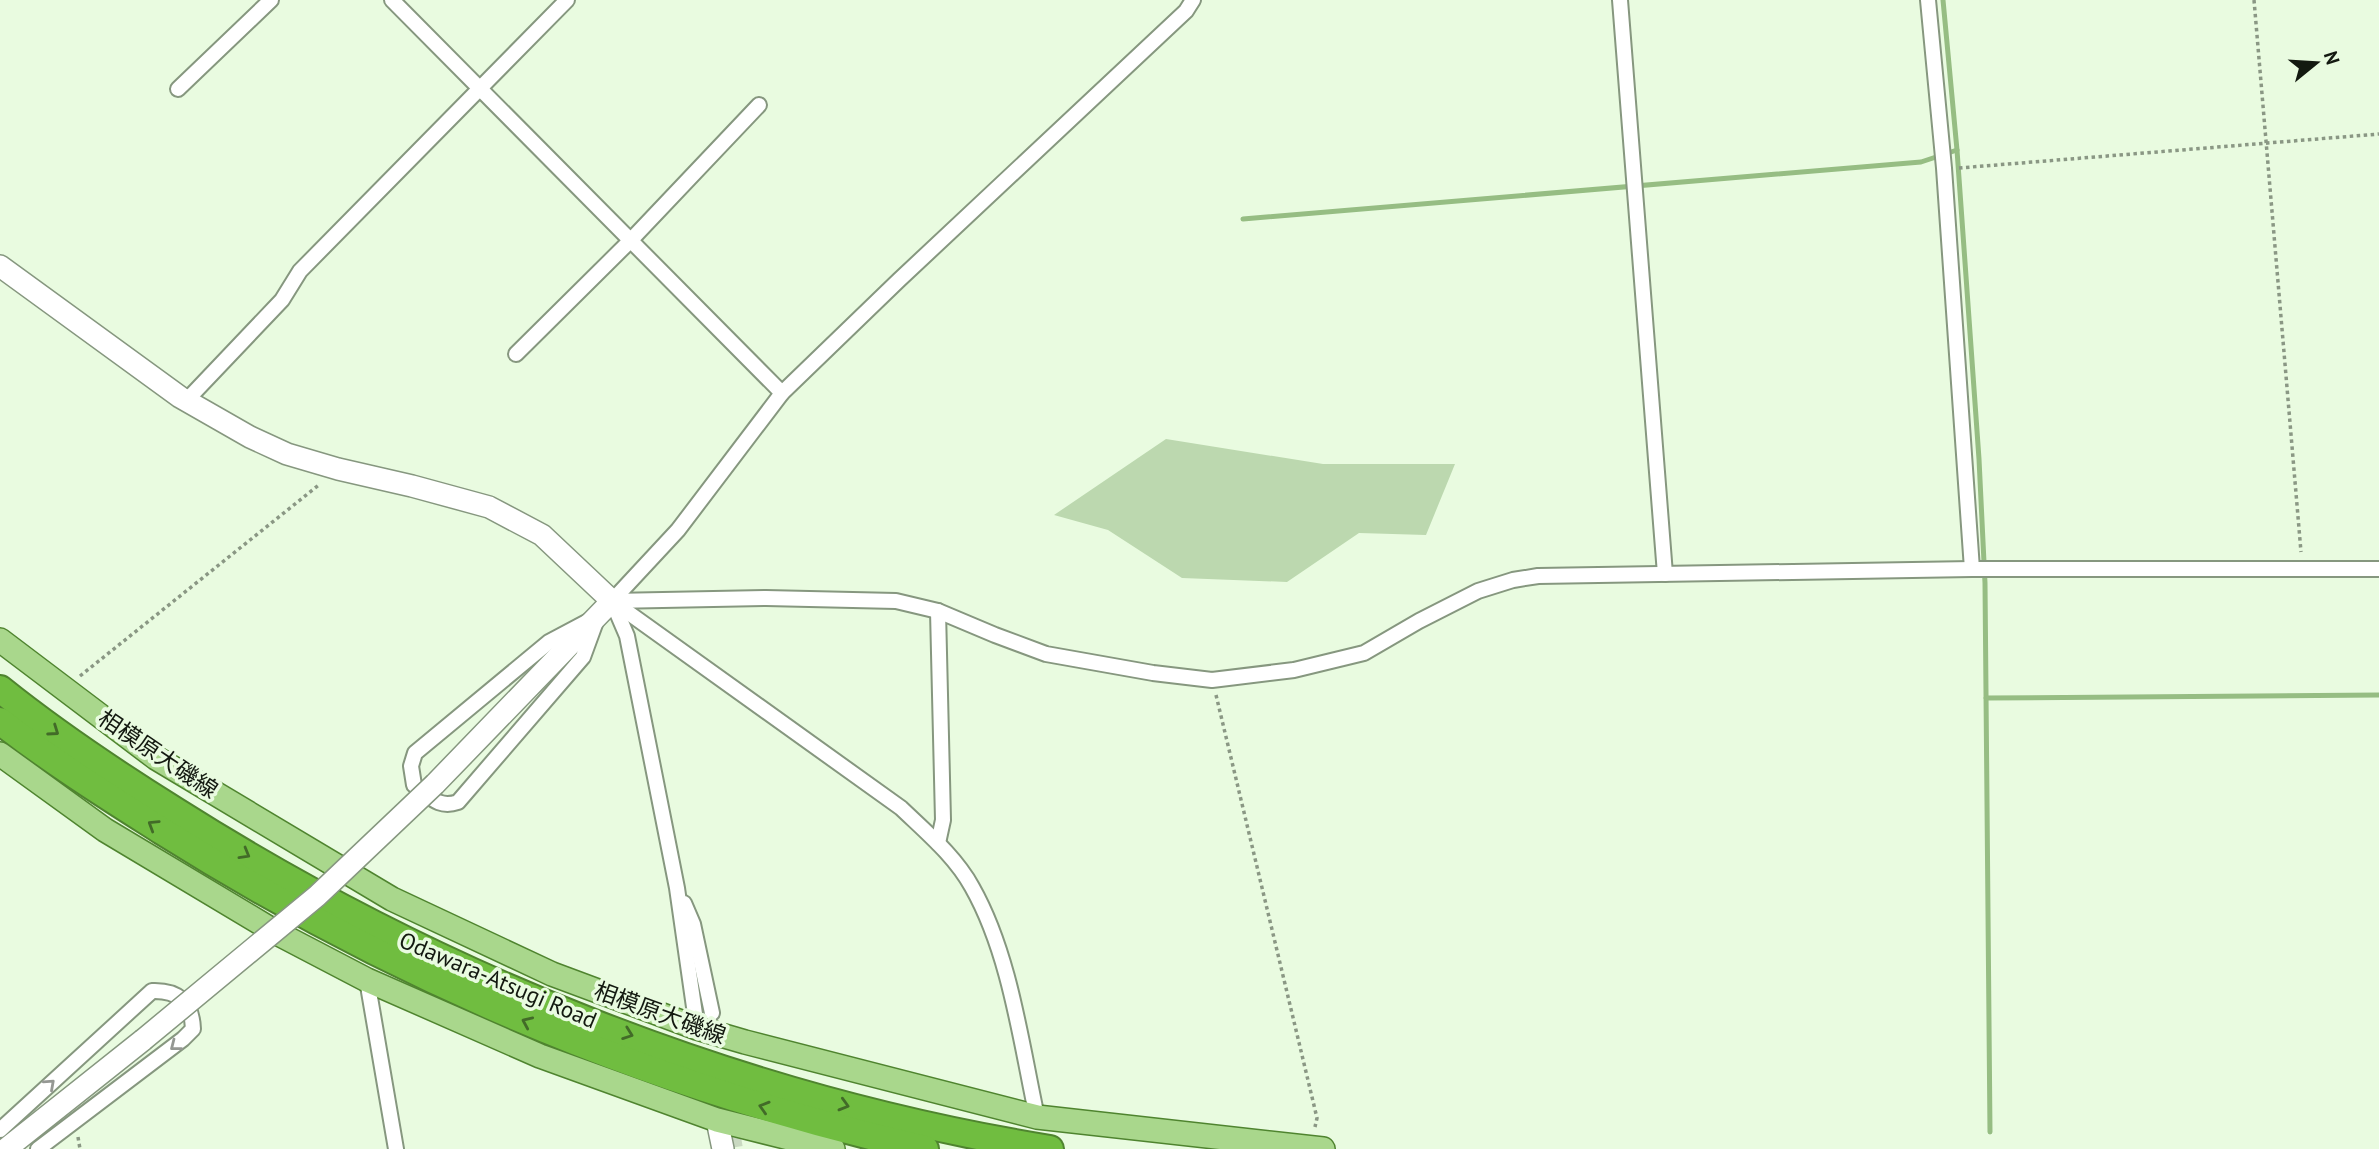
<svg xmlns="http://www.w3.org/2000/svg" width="2379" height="1149" viewBox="0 0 2379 1149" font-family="'PT Sans','Noto Sans JP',sans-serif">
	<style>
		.green { fill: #bcd8af }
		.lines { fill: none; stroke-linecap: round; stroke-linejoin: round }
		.stream { stroke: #96bd83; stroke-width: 5 }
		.street-tunnel { stroke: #c9d9c1; stroke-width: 14; stroke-dasharray: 14 7; stroke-linecap: butt }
		.street-casing { stroke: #86977f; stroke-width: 18 }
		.secondary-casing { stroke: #86977f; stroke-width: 24 }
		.primary-casing { stroke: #4f842f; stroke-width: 26 }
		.highway-casing { stroke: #4f842f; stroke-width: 30 }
		.path { stroke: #8a9784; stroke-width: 3.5; stroke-dasharray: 3.5 3.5; stroke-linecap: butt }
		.street { stroke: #fff; stroke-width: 14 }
		.secondary { stroke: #fff; stroke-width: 21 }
		.primary { stroke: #a9d78c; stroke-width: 23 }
		.highway { stroke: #70bd40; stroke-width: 26 }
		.secondary-bridge-casing { stroke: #86977f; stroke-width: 24; stroke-linecap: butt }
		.secondary-bridge { stroke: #fff; stroke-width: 21 }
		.oneway { stroke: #426b28 }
		.oneway2 { stroke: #959893 }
		.labels { text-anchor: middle; stroke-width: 7; stroke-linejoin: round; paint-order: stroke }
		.street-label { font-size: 23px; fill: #131910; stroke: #e9fbe0 }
	</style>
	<rect width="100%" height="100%" fill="#e9fbe0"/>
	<path class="green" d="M1166,439L1323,464H1455L1426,535L1359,533L1287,582L1182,578L1108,530L1054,515Z"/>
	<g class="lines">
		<g class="stream">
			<path d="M1943,0L1957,150L1979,459L1985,583L1990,1132"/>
			<path d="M1243,219L1921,162L1957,150"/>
			<path d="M1986,698L2379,695"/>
		</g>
		<path class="street-tunnel" d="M726,1092L736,1149"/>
		<g class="street-casing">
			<g id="street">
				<path d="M392,0L782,393"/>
				<path d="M1620,0L1665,574"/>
				<path d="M1928,0L1944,168L1972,569"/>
				<path d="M178,89L271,0"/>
				<path d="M516,354L630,241L759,105"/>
				<path d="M186,401L282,300L300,271L567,0"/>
				<path d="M612,601L766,598L896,601L938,611L995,635L1046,654L1153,673L1212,680L1294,670L1364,653L1419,621L1478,591L1513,580L1538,576L1972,569H2379"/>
				<path d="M612,601L678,530L782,393L899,280L1186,11L1193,0"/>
				<path d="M612,601L901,808C926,832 955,856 972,887C1010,954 1021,1043 1037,1117"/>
				<path d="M612,601L627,636L677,888L697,1028"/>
				<path d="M938,611L943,820L938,843"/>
				<path d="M598,616L583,657L458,802C438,809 430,796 414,785L411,766L415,753L549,642Z"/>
				<path d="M684,903L693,924L712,1013"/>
				<path d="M367,980L396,1149"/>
				<path d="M0,1130L152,991C178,990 192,1002 193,1029L183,1039L38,1149"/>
			</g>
		</g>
		<g class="secondary-casing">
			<g id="secondary">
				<path d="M0,266L180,397L250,437L287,454L338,469L412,486L489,507L542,535L612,601L435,784"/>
				<path d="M717,1120L723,1149"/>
				<path d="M6,1149L143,1040"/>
			</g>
		</g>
		<g class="primary-casing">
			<g id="primary">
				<path d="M0,640L156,758L392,899L552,974L697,1028L745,1042L1037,1117L1323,1149"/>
				<path d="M0,754L105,830L277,933L367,980L540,1056L717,1120L833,1149"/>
			</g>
		</g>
		<g class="highway-casing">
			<g id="highway">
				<path d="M0,689C56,734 116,774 177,812C439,978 742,1099 1050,1149"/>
				<path d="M0,721C51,761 107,796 162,831C397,979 654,1088 925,1149"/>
			</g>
		</g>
		<g class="path">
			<path d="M2254,0L2301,552"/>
			<path d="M1959,168L2379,134"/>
			<path d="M80,676L320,484"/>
			<path d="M1216,695L1317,1118L1315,1127"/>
			<path d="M78,1137L80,1149"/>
		</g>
		<use href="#street" class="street"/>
		<use href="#secondary" class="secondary"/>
		<use href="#primary" class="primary"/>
		<use href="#highway" class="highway"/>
		<g class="secondary-bridge-casing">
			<path id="secondary-bridge" d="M143,1040L317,896L435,784"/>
		</g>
		<use href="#secondary-bridge" class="secondary-bridge"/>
	</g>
	<defs><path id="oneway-chevron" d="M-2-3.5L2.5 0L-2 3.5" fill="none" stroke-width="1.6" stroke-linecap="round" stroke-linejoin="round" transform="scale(1.75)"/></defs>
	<g class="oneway">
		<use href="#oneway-chevron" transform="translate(54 731) rotate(35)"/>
		<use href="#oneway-chevron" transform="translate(153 825) rotate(-148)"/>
		<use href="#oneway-chevron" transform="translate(245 854) rotate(30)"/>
		<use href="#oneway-chevron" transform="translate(527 1022) rotate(-156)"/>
		<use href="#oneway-chevron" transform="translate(628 1034) rotate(20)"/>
		<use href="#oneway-chevron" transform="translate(844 1105) rotate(16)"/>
		<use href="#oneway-chevron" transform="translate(764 1107) rotate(-163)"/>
	</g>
	<g class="oneway2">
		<use href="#oneway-chevron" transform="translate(175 1046) rotate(142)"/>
		<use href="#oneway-chevron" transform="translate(50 1084) rotate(-42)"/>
	</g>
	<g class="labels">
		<g class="street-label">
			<text transform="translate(158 754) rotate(34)" y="8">相模原大磯線</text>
			<text transform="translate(498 980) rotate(23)" y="8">Odawara-Atsugi Road</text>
			<text transform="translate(660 1013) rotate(20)" y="8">相模原大磯線</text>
		</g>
	</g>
	<g transform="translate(2316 63) rotate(72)" stroke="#e9fbe0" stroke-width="5" paint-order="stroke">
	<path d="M0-5L12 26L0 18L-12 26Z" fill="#131910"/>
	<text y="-10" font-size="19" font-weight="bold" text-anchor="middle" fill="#131910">N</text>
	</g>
</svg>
